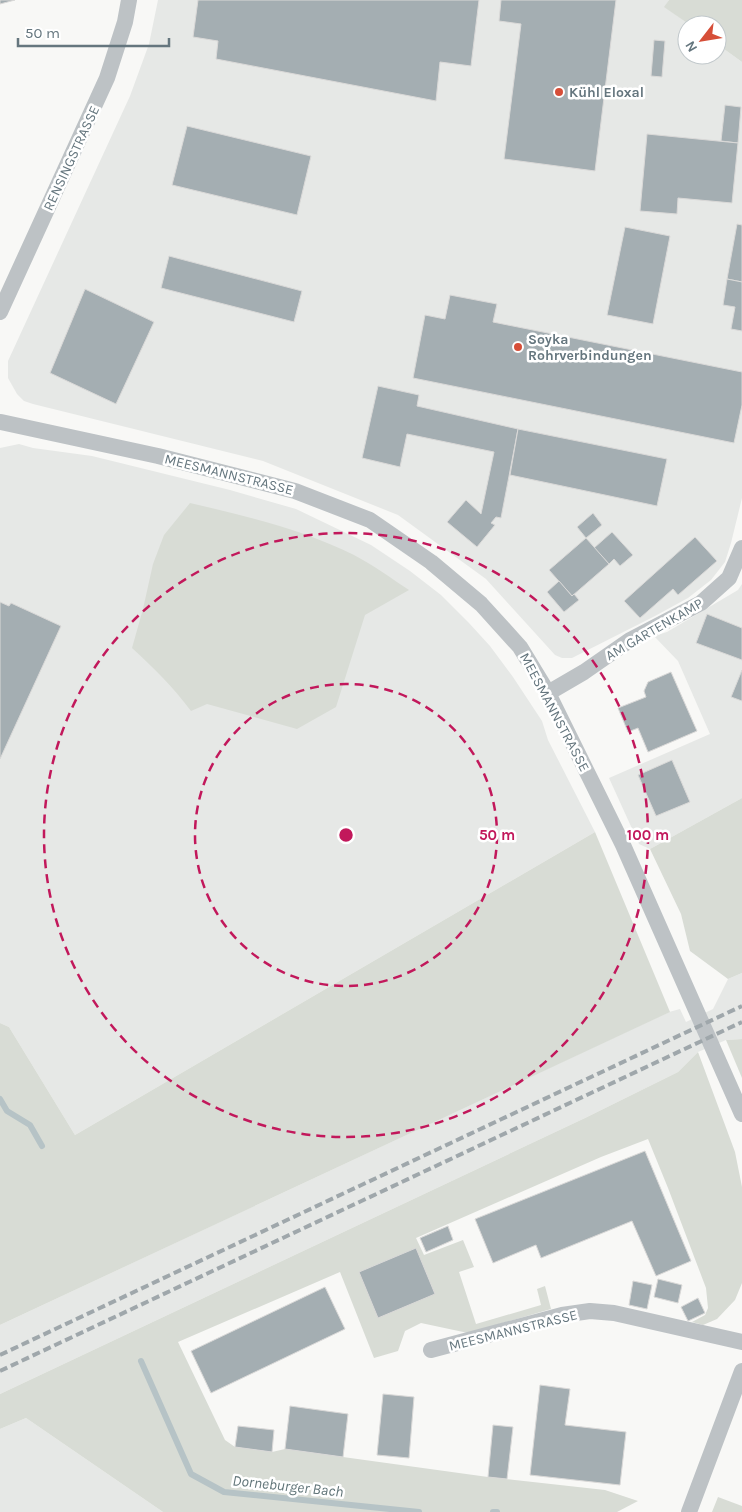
<svg xmlns="http://www.w3.org/2000/svg" width="742" height="1512" viewBox="0 0 742 1512" font-family="Karla,sans-serif">
	<style>
		.built { fill: #e6e8e6 }
		.green { fill: #d8dcd5 }
		.lines { fill: none; stroke-linecap: round; stroke-linejoin: round }
		.stream { stroke: #b6c3c6; stroke-width: 6 }
		.building { fill: #a4aeb2; stroke: #dad9d8 }
		.minor { stroke: #bdc2c5; stroke-width: 16 }
		.rail { stroke: #9fa7ab; stroke-width: 4; stroke-dasharray: 8 4; stroke-linecap: butt }
		.ring { fill: none; stroke: #c2185b; stroke-width: 2.5; stroke-dasharray: 9 6 }
		.poi-dot { fill: #d64e38; stroke: #fff; stroke-width: 2 }
		.labels { text-anchor: middle; stroke-width: 5; stroke-linejoin: round; paint-order: stroke }
		.poi-label { font-size: 14px; font-weight: bold; fill: #65767e; stroke: #fff; text-anchor: start }
		.street-label { font-size: 14px; fill: #65767e; stroke: #fff }
		.water-label { font-size: 15px; font-style: italic; fill: #607478; stroke: #fff }
		.centre { fill: #c2185b; stroke: #fff; stroke-width: 2.5 }
		.ring-label { font-size: 15px; text-anchor: middle; font-weight: bold; fill: #c2185b; stroke: #fff; stroke-width: 5; stroke-linejoin: round; paint-order: stroke }
	</style>
	<rect width="100%" height="100%" fill="#f8f8f6"/>
	<g class="built">
		<path d="M158,0H669L665,7L690,25H687V55H717V44L742,62V498L731,543L725,562L711,580L688,598L655,616L572,658H562L555,655L486,579L398,515L263,461L33,404L24,401L17,394L8,378V361L130,96L149,44Z"/>
		<path d="M19,444L33,448L92,456L230,490L296,509L371,545L410,571L441,595L469,623L490,646L513,677L542,721L548,740L595,832L75,1135L9,1027L0,1023V448Z"/>
		<path d="M742,584V798L650,849L639,844L609,778L710,734L678,661L654,636L667,632L738,590Z"/>
		<path d="M742,973V1039L726,1040L698,1052L678,1072L585,1118L0,1394V1325L669,1012L680,1009L686,1022L713,1009L728,979Z"/>
		<path d="M26,1418L163,1512H0V1429Z"/>
	</g>
	<g class="green">
		<path d="M669,0H742V62L717,44V25H690L664,7Z"/>
		<path d="M190,503C246,516 302,529 354,555C373,565 391,578 409,590L365,615L336,707L297,729L207,704L191,711C173,687 154,668 132,648L143,609L153,564L164,535Z"/>
		<path d="M742,798V973L728,979L690,951L681,914L650,849Z"/>
		<path d="M595,832L670,1012L0,1325V1023L9,1027L75,1135Z"/>
		<path d="M742,1039V1078L726,1040Z"/>
		<path d="M698,1052L735,1152L742,1187V1283L735,1300L717,1319L703,1325L692,1322L705,1315L708,1308L706,1288L668,1188L648,1139L601,1157L416,1238L424,1255L463,1240L474,1267L459,1272L476,1324L541,1305L537,1289L545,1286L551,1309L468,1333L421,1323L405,1331L398,1351L374,1358L340,1272L178,1342L225,1440L235,1447L272,1452L285,1449L488,1477L605,1490L638,1501L617,1512H163L26,1418L0,1429V1394L585,1118L678,1072Z"/>
		<path d="M718,1497L742,1506V1512H712Z"/>
	</g>
	<g class="lines">
		<g class="stream">
			<path d="M0,1099L7,1111L30,1125L42,1146"/>
			<path d="M141,1361L191,1474L224,1492L419,1512"/>
			<path d="M493,1512H497"/>
		</g>
	</g>
	<g class="building">
		<path d="M0,0H15L0,4Z"/>
		<path d="M198,0H479L471,66L440,62L436,101L216,59L218,41L193,37Z"/>
		<path d="M501,0H616L595,171L504,159L521,24L499,21Z"/>
		<path d="M654,40L665,41L662,77L651,76Z"/>
		<path d="M725,105L741,107L738,143L721,141Z"/>
		<path d="M187,126L311,156L297,215L172,185Z"/>
		<path d="M647,134L738,143L732,203L678,198L677,214L640,211Z"/>
		<path d="M737,224L742,225V282L727,279Z"/>
		<path d="M625,227L670,236L653,324L607,315Z"/>
		<path d="M169,256L302,291L294,322L161,288Z"/>
		<path d="M727,279L742,282V331L731,329L735,307L723,305Z"/>
		<path d="M85,289L154,322L116,404L50,373Z"/>
		<path d="M450,295L497,304L493,322L742,372V405L734,443L413,378L425,315L445,319Z"/>
		<path d="M378,386L419,395L417,406L518,429L501,518L496,517L491,523L495,525L477,547L447,522L466,500L481,514L494,452L407,434L400,467L362,458Z"/>
		<path d="M518,429L667,459L657,506L510,475Z"/>
		<path d="M593,513L602,525L586,538L577,527Z"/>
		<path d="M612,532L633,555L620,566L614,559L609,564L594,548Z"/>
		<path d="M695,537L717,561L678,595L673,589L640,618L624,601Z"/>
		<path d="M586,538L609,564L572,596L549,570Z"/>
		<path d="M559,581L572,596L574,594L579,600L564,612L547,592Z"/>
		<path d="M0,602L9,606L11,603L61,626L0,759Z"/>
		<path d="M707,614L742,628V660L696,643Z"/>
		<path d="M742,670V701L731,697Z"/>
		<path d="M671,672L697,731L648,752L638,728L628,732L618,708L646,697L644,691L648,682Z"/>
		<path d="M672,760L690,802L656,816L638,775Z"/>
		<path d="M645,1151L691,1261L656,1276L632,1221L541,1258L536,1245L493,1263L475,1219Z"/>
		<path d="M448,1226L453,1240L426,1252L420,1238Z"/>
		<path d="M416,1248L435,1294L378,1318L359,1272Z"/>
		<path d="M658,1279L682,1285L678,1303L654,1297Z"/>
		<path d="M633,1281L652,1285L647,1309L629,1305Z"/>
		<path d="M325,1287L345,1329L211,1393L191,1351Z"/>
		<path d="M698,1298L705,1313L688,1321L681,1307Z"/>
		<path d="M540,1385L570,1389L565,1425L626,1432L620,1485L530,1475Z"/>
		<path d="M383,1394L414,1397L409,1458L377,1455Z"/>
		<path d="M290,1406L348,1414L343,1457L285,1449Z"/>
		<path d="M493,1425L513,1427L507,1479L488,1477Z"/>
		<path d="M238,1426L274,1430L272,1452L235,1447Z"/>
	</g>
	<g class="lines">
		<g class="minor">
			<path d="M0,312L107,78L125,22L129,0"/>
			<path d="M1,422L158,456L295,491L370,520L431,562L481,604L520,647L548,693L623,845L742,1114"/>
			<path d="M548,693L584,672L630,640L701,603L729,578L742,548"/>
			<path d="M431,1350L562,1315L590,1311L614,1313L742,1342"/>
			<path d="M689,1512L742,1371"/>
		</g>
		<g class="rail">
			<path d="M0,1355L742,1006"/>
			<path d="M0,1371L742,1022"/>
		</g>
	</g>
	<g class="ring">
		<circle cx="346" cy="835" r="151"/>
		<circle cx="346" cy="835" r="302"/>
	</g>
	<g class="poi-dot">
		<circle cx="559" cy="92" r="5"/>
		<circle cx="518" cy="347" r="5"/>
	</g>
	<g class="labels">
		<g class="poi-label">
			<text x="569" y="97">Kühl Eloxal</text>
			<text x="528" y="344">Soyka<tspan x="528" dy="16">Rohrverbindungen</tspan></text>
		</g>
		<g class="street-label">
			<text transform="translate(71 158) rotate(-65)" y="5">RENSINGSTRASSE</text>
			<text transform="translate(229 474) rotate(14)" y="5">MEESMANNSTRASSE</text>
			<text transform="translate(654 629) rotate(-30)" y="5">AM GARTENKAMP</text>
			<text transform="translate(555 712) rotate(62)" y="5">MEESMANNSTRASSE</text>
			<text transform="translate(513 1330) rotate(-14)" y="5">MEESMANNSTRASSE</text>
		</g>
		<g class="water-label">
			<text transform="translate(288 1486) rotate(6)" y="5">Dorneburger Bach</text>
		</g>
	</g>
	<circle cx="346" cy="835" r="8" class="centre"/>
	<g class="ring-label">
		<text x="497" y="840">50 m</text>
		<text x="648" y="840">100 m</text>
	</g>
	<g transform="translate(702 40) rotate(239)"><circle r="24" fill="#ffffff" stroke="#c1c8cb"/>
	<path d="M0-4L9 19L0 12L-9 19Z" fill="#d64e38"/>
	<text y="-8" font-size="14" font-weight="bold" text-anchor="middle" fill="#65767e">N</text>
	</g>
	<path d="M18 38v8h151v-8" fill="none" stroke="#65767e" stroke-width="2.5"/>
	<text x="25" y="38" font-size="15" fill="#65767e" stroke="#ffffff" stroke-width="4" paint-order="stroke">50 m</text>
</svg>
